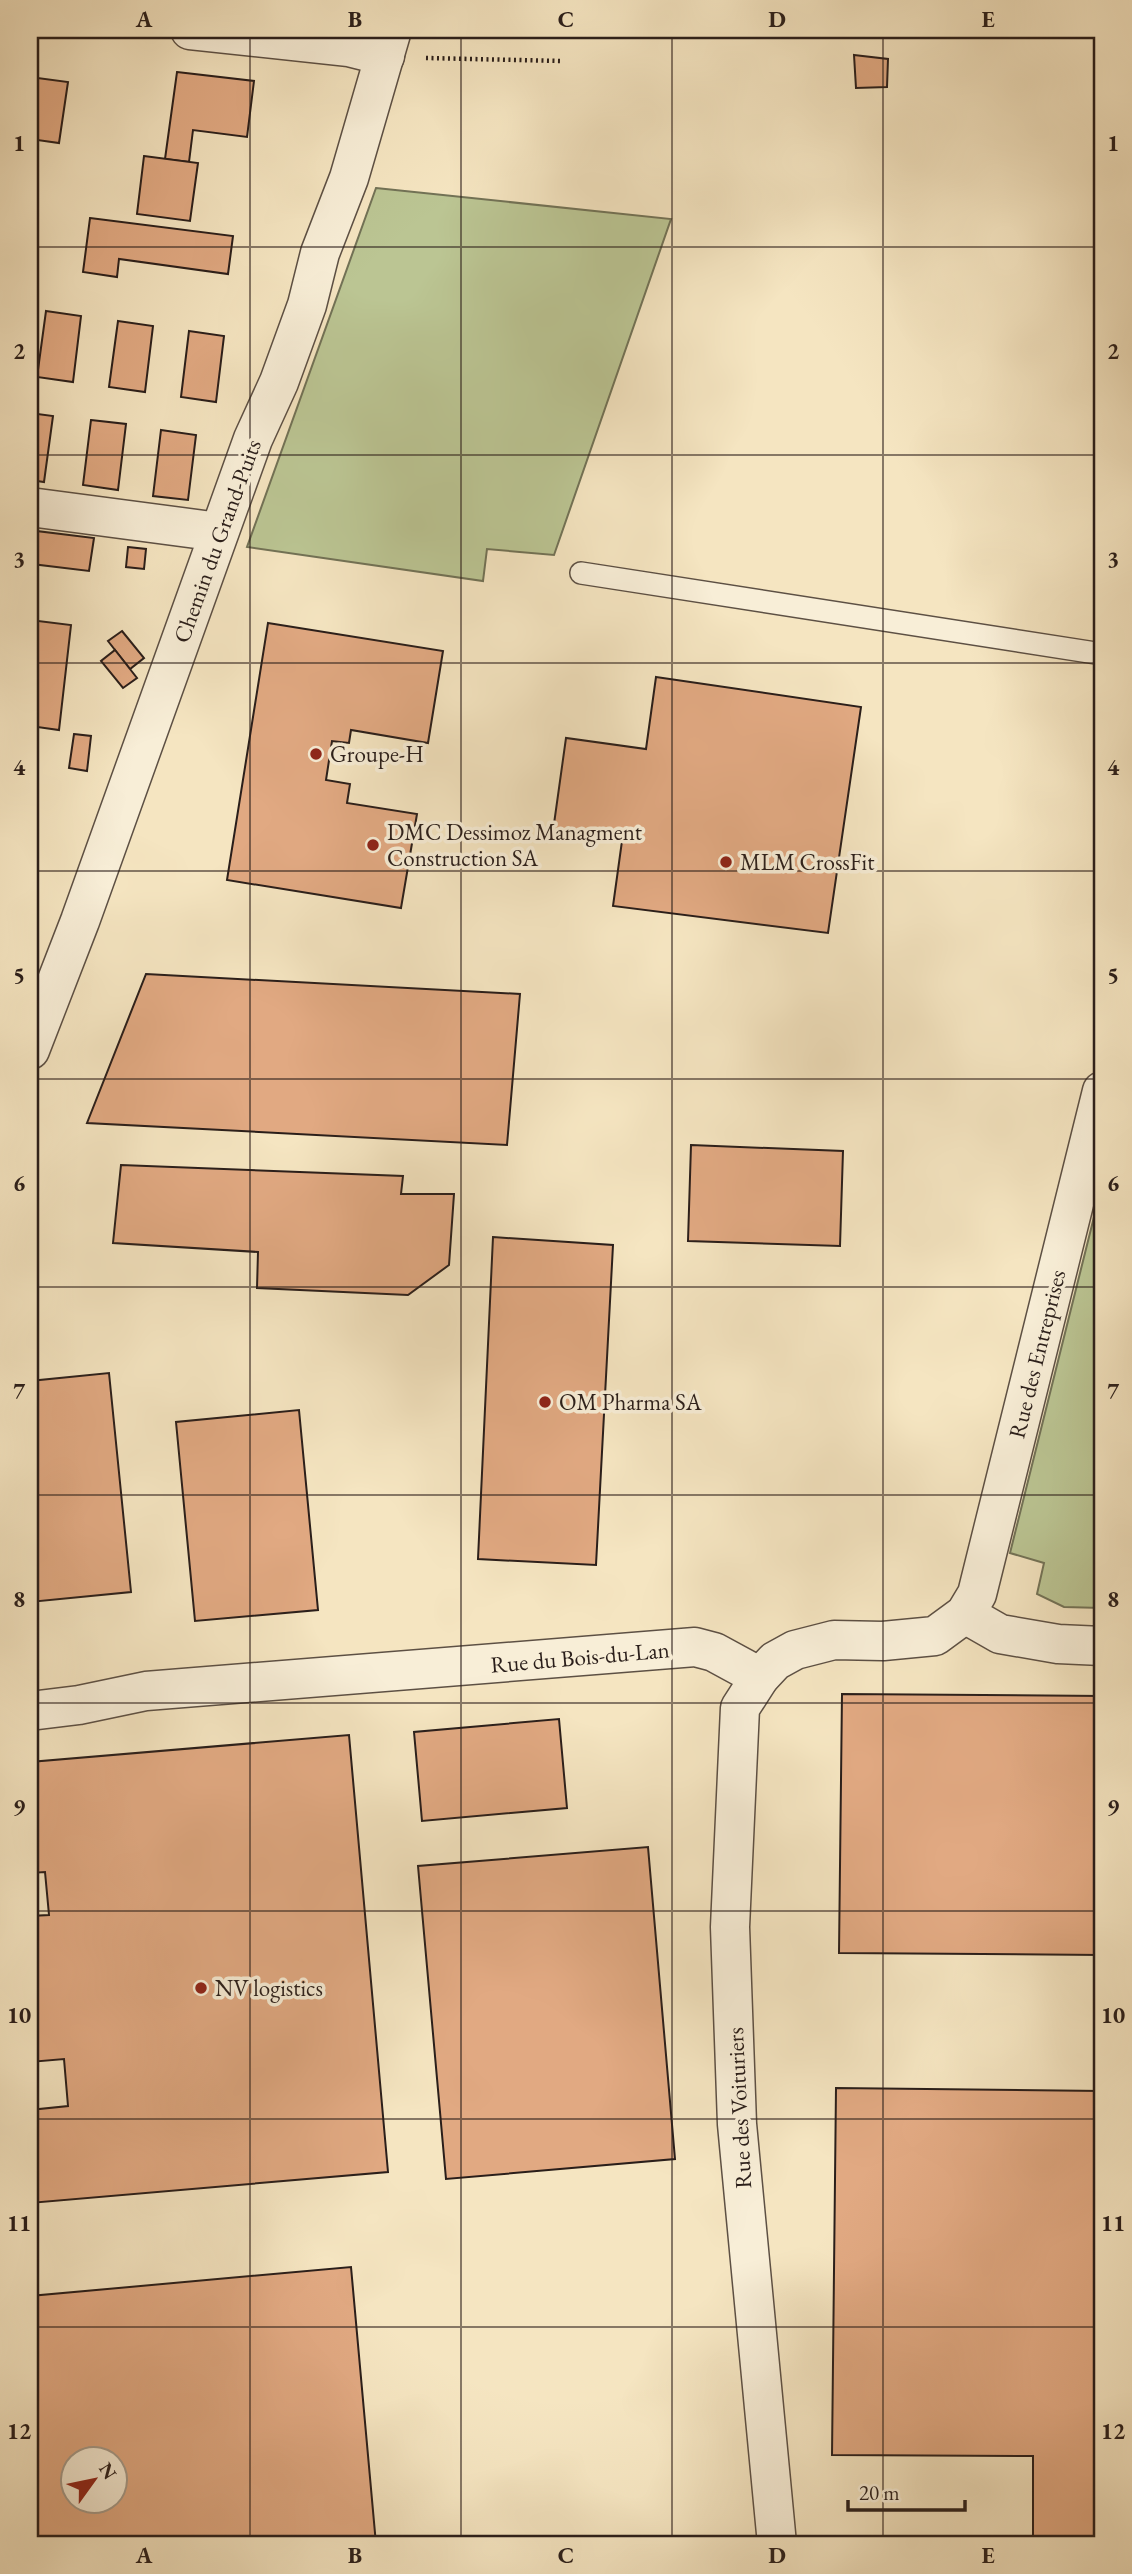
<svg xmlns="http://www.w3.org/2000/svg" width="1132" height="2574" viewBox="0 0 1132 2574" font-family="'EB Garamond',serif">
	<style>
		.green { fill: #bbc593; stroke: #727256; stroke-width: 2 }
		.building { fill: #e1a982; stroke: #2a1e1a; stroke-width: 2; fill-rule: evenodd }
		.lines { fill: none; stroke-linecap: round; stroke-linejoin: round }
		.lane-casing { stroke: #5d5044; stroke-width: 24 }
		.street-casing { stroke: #5d5044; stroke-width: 41 }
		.path { stroke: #2a1e1a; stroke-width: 4.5; stroke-dasharray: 2 3.5; stroke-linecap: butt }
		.lane { stroke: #f8eed7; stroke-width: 21 }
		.street { stroke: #f8eed7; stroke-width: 38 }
		.grid { fill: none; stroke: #2a1e1a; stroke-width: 2; stroke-opacity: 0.55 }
		.poi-dot { fill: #8f2418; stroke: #f8eed7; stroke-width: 2.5 }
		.labels { text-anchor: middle; stroke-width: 7; stroke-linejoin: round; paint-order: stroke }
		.street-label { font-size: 23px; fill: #2a1e1a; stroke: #f8eed7 }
		.poi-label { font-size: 23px; fill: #2a1e1a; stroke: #f8eed7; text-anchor: start }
		.neatline { fill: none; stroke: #2a1e1a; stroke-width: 2.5 }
		.grid-label { font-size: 23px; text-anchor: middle; font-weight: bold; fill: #2a1e1a }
	</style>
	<rect width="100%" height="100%" fill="#f5e5c1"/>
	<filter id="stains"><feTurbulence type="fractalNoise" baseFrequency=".00286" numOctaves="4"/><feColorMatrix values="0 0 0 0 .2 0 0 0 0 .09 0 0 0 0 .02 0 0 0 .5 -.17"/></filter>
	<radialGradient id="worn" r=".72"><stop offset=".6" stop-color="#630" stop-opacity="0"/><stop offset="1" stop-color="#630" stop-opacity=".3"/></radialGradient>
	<g class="green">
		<path d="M376,188L671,219L554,555L487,549L483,581L247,547Z"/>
		<path d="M1102,1185V1608L1064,1607L1037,1594L1044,1563L1010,1553Z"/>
	</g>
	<g class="building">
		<path d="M854,55L888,59L887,87L856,88Z"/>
		<path d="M177,72L254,81L247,137L193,130L189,162L165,159Z"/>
		<path d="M30,77L68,82L59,143L30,139Z"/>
		<path d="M144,156L198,163L190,221L137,214Z"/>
		<path d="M90,218L233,236L228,274L119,259L117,277L83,272Z"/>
		<path d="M46,311L81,316L73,382L37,377Z"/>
		<path d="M118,321L153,326L145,392L109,387Z"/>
		<path d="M189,331L224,336L216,402L181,397Z"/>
		<path d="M30,413L53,416L44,482L30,480Z"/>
		<path d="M91,420L126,424L118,490L83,485Z"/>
		<path d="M161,430L196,435L188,500L153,496Z"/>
		<path d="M30,527L37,528V531L94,538L89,571L32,564Z"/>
		<path d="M128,547L146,549L144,569L126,567Z"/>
		<path d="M30,620L71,625L59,730L30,726Z"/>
		<path d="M268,623L443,651L428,743L351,730L349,743L332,741L326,780L350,784L347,803L417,814L401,908L227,880Z"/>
		<path d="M122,631L144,658L130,669L108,641Z"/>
		<path d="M115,650L137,678L123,688L101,661Z"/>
		<path d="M656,677L861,707L828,933L613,906L622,841L553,831L566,738L646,749Z"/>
		<path d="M74,734L91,736L87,771L69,768Z"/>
		<path d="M146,974L520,994L507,1145L87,1123Z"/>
		<path d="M691,1145L843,1151L840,1246L688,1241Z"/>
		<path d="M121,1165L403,1176L401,1194H454L449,1265L408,1295L257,1288L258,1252L113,1243Z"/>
		<path d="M493,1237L613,1245L596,1565L478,1559Z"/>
		<path d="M109,1373L131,1592L30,1602V1381Z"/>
		<path d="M299,1410L318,1610L195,1621L176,1422Z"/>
		<path d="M842,1694L1102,1696V1955L839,1953Z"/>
		<path d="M559,1719L567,1808L422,1821L414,1732Z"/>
		<path d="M349,1735L388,2172L30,2203V2110L68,2106L64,2059L30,2062V1916L49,1915L45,1872L30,1873V1762Z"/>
		<path d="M648,1847L675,2159L446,2179L418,1866Z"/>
		<path d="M836,2088L1102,2091V2544H1033V2456L832,2455Z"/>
		<path d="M351,2267L376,2544H30V2296ZM74,2458H116V2500H74Z"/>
	</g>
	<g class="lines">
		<g class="lane-casing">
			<path id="lane" d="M581,573L1102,654"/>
		</g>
		<g class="street-casing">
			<g id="street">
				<path d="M190,30L349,47L385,56"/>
				<path d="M30,507L219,532"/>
				<path d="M30,1050L80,921L253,439L279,382L307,305L320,253L349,178L392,30"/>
				<path d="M965,1614L1000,1634L1058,1644L1102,1646"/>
				<path d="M30,1711L79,1705L146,1691L695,1647L714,1652L760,1677"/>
				<path d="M777,2544L737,2124L730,1927L740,1708L760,1677L775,1661L795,1650L834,1640L883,1641L935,1636L965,1614L977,1594L1102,1091"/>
			</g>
		</g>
		<path class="path" d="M426,58L562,61"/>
		<use href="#lane" class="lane"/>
		<use href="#street" class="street"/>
	</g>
	<path class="grid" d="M250,30V2544M461,30V2544M672,30V2544M883,30V2544M30,247H1102M30,455H1102M30,663H1102M30,871H1102M30,1079H1102M30,1287H1102M30,1495H1102M30,1703H1102M30,1911H1102M30,2119H1102M30,2327H1102"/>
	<g class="poi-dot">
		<circle cx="316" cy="754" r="7"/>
		<circle cx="373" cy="845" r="7"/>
		<circle cx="726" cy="862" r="7"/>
		<circle cx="545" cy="1402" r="7"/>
		<circle cx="201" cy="1988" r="7"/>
	</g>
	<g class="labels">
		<g class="street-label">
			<text transform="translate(217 541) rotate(-70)" y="8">Chemin du Grand-Puits</text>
			<text transform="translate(1037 1354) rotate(-76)" y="8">Rue des Entreprises</text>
			<text transform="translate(580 1657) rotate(-5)" y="8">Rue du Bois-du-Lan</text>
			<text transform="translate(739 2108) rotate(-93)" y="8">Rue des Voituriers</text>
		</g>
		<g class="poi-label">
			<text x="330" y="762">Groupe-H</text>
			<text x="387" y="840">DMC Dessimoz Managment<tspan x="387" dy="26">Construction SA</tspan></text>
			<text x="740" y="870">MLM CrossFit</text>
			<text x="559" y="1410">OM Pharma SA</text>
			<text x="215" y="1996">NV logistics</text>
		</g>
	</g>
	<rect width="1132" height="2574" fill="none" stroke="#f5e5c1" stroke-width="77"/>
	<g transform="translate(94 2480) rotate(57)"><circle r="33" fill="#f8eed7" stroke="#a69b8b" stroke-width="2"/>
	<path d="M0-5L12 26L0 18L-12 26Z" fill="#8f2418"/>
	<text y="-10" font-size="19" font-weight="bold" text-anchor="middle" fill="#2a1e1a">N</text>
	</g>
	<path d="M848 2500v10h117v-10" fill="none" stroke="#2a1e1a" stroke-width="3.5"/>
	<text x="859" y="2500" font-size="21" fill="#2a1e1a" stroke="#f8eed7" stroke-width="5" paint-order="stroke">20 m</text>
	<rect x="38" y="38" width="1056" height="2498" class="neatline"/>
	<g class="grid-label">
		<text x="144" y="27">A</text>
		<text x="355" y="27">B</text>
		<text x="566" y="27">C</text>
		<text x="777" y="27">D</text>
		<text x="988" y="27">E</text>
		<text x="19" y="151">1</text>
		<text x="1113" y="151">1</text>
		<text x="19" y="359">2</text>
		<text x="1113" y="359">2</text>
		<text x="19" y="567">3</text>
		<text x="1113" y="567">3</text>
		<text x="19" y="775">4</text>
		<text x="1113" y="775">4</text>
		<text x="19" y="983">5</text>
		<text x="1113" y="983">5</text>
		<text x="19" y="1191">6</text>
		<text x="1113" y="1191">6</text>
		<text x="19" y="1399">7</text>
		<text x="1113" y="1399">7</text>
		<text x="19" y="1607">8</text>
		<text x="1113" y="1607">8</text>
		<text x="19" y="1815">9</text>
		<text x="1113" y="1815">9</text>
		<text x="19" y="2023">10</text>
		<text x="1113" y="2023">10</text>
		<text x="19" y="2231">11</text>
		<text x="1113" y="2231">11</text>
		<text x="19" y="2439">12</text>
		<text x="1113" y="2439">12</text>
		<text x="144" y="2563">A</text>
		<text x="355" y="2563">B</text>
		<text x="566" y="2563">C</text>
		<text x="777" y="2563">D</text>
		<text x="988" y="2563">E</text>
	</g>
	<rect width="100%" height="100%" filter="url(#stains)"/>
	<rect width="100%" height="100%" fill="url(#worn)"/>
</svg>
